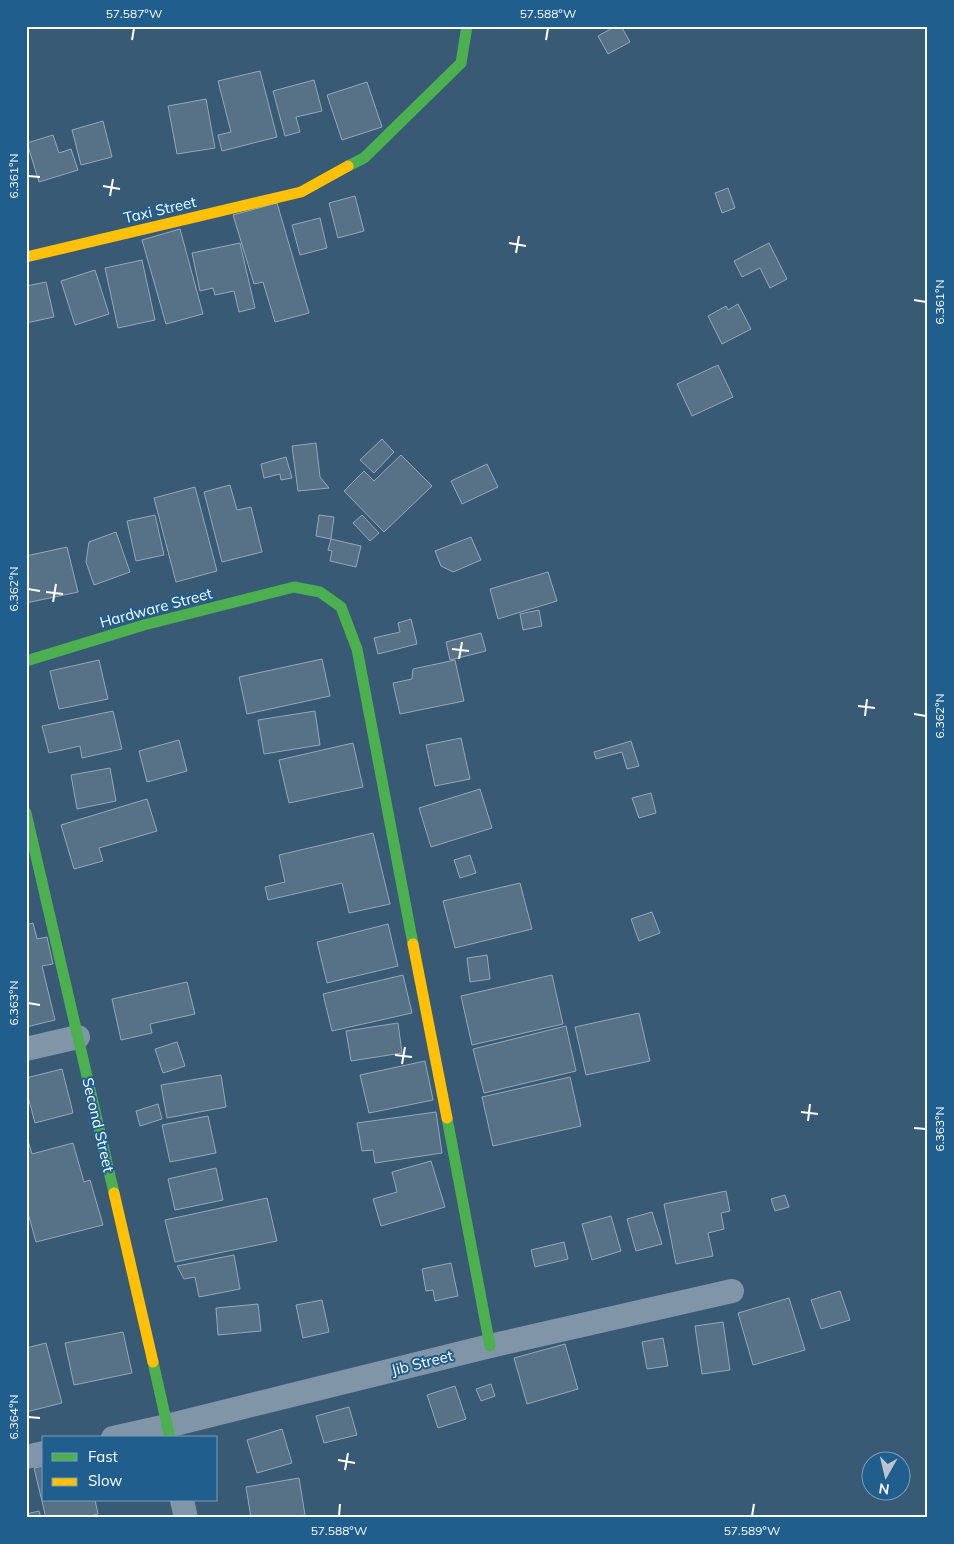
<svg xmlns="http://www.w3.org/2000/svg" width="954" height="1544" viewBox="0 0 954 1544" font-family="Mulish,sans-serif">
	<style>
		.building { fill: #577187; stroke: #95a8b7 }
		.lines { fill: none; stroke-linecap: round; stroke-linejoin: round }
		.street { stroke: #8096a8; stroke-width: 24 }
		.fast { stroke: #4caf50; stroke-width: 11 }
		.slow { stroke: #ffc107; stroke-width: 11 }
		.ticks { fill: none; stroke: #fff; stroke-width: 2 }
		.labels { text-anchor: middle; stroke-width: 4; stroke-linejoin: round; paint-order: stroke }
		.street-label { font-size: 15px; fill: #fff; stroke: #205e8e }
		.neatline { fill: none; stroke: #fff; stroke-width: 2 }
		.ticks-label { font-size: 12px; text-anchor: middle; fill: #fff }
	</style>
	<rect width="100%" height="100%" fill="#395a75"/>
	<g class="building">
		<path d="M616,26H621L630,42L608,54L598,36Z"/>
		<path d="M260,71L277,137L222,151L218,135L231,132L218,81Z"/>
		<path d="M314,80L322,111L296,117L300,132L285,136L273,91Z"/>
		<path d="M367,82L382,127L342,140L327,95Z"/>
		<path d="M206,99L215,148L177,154L168,106Z"/>
		<path d="M103,121L112,157L81,165L72,130Z"/>
		<path d="M53,135L59,153L71,149L78,170L39,182L27,143Z"/>
		<path d="M728,188L735,208L722,213L715,193Z"/>
		<path d="M355,196L364,231L338,238L329,203Z"/>
		<path d="M277,203L309,313L275,322L263,282L254,284L233,215Z"/>
		<path d="M320,218L327,248L300,255L292,225Z"/>
		<path d="M180,229L203,314L166,324L142,240Z"/>
		<path d="M240,243L255,308L239,312L234,291L215,295L213,288L200,291L192,253Z"/>
		<path d="M769,243L787,279L770,288L760,268L742,277L734,261Z"/>
		<path d="M142,260L155,320L118,328L105,268Z"/>
		<path d="M95,270L109,314L75,325L61,281Z"/>
		<path d="M46,282L54,317L26,323V286Z"/>
		<path d="M738,304L751,329L722,344L708,316L726,306L728,310Z"/>
		<path d="M718,365L733,397L692,416L677,384Z"/>
		<path d="M382,439L394,452L374,473L360,460Z"/>
		<path d="M316,443L320,477L329,488L298,491L292,446Z"/>
		<path d="M401,455L432,486L384,532L344,491L364,471L374,481Z"/>
		<path d="M286,457L292,478L281,480L280,474L264,478L261,464Z"/>
		<path d="M487,464L498,487L462,504L451,481Z"/>
		<path d="M230,485L237,510L251,507L262,552L222,562L204,492Z"/>
		<path d="M195,487L217,571L176,582L154,498Z"/>
		<path d="M155,515L164,555L136,561L127,521Z"/>
		<path d="M319,515L334,517L331,539L316,536Z"/>
		<path d="M362,515L379,533L370,541L353,523Z"/>
		<path d="M116,532L130,572L94,585L86,562L89,542Z"/>
		<path d="M471,537L481,560L453,572L441,566L435,551Z"/>
		<path d="M331,539L361,546L356,567L330,561L332,551L328,550Z"/>
		<path d="M67,547L78,592L26,603V556Z"/>
		<path d="M548,572L557,601L498,619L490,589Z"/>
		<path d="M539,610L542,626L523,630L520,614Z"/>
		<path d="M411,619L417,644L378,654L374,638L400,632L398,623Z"/>
		<path d="M481,633L486,651L450,660L446,642Z"/>
		<path d="M322,659L330,696L247,714L239,677Z"/>
		<path d="M99,660L108,699L59,709L50,671Z"/>
		<path d="M455,660L464,701L400,714L393,683L412,679L413,669Z"/>
		<path d="M113,711L122,749L82,758L80,746L49,753L42,726Z"/>
		<path d="M315,711L320,745L264,754L258,720Z"/>
		<path d="M461,738L470,779L435,786L426,745Z"/>
		<path d="M179,740L187,771L147,782L139,751Z"/>
		<path d="M631,741L639,766L627,769L622,752L596,759L594,752Z"/>
		<path d="M353,743L363,787L289,803L279,760Z"/>
		<path d="M110,768L116,801L77,809L71,775Z"/>
		<path d="M480,789L492,828L431,847L419,808Z"/>
		<path d="M651,793L656,813L639,818L632,798Z"/>
		<path d="M147,799L157,831L99,848L103,861L74,869L61,825Z"/>
		<path d="M373,833L390,904L349,913L342,883L268,900L265,887L285,882L279,855Z"/>
		<path d="M470,855L476,873L460,878L454,860Z"/>
		<path d="M520,883L532,929L455,948L443,901Z"/>
		<path d="M652,912L660,933L639,941L631,919Z"/>
		<path d="M33,923L37,939L47,937L53,964L42,966L55,1020L26,1027V925Z"/>
		<path d="M388,924L398,966L327,983L317,942Z"/>
		<path d="M487,955L490,979L470,982L467,958Z"/>
		<path d="M403,975L412,1013L332,1031L323,994Z"/>
		<path d="M552,975L563,1024L472,1045L461,996Z"/>
		<path d="M187,982L195,1014L150,1024L152,1033L121,1040L112,999Z"/>
		<path d="M639,1013L650,1061L586,1075L575,1027Z"/>
		<path d="M398,1023L402,1053L351,1061L346,1031Z"/>
		<path d="M566,1026L576,1071L484,1093L473,1049Z"/>
		<path d="M177,1042L185,1066L163,1073L155,1049Z"/>
		<path d="M425,1061L433,1100L369,1113L360,1075Z"/>
		<path d="M62,1069L73,1113L35,1123L26,1089V1078Z"/>
		<path d="M221,1075L226,1107L167,1118L161,1085Z"/>
		<path d="M570,1077L581,1126L493,1146L482,1097Z"/>
		<path d="M158,1104L162,1119L140,1126L136,1111Z"/>
		<path d="M436,1112L442,1153L375,1163L373,1150L362,1151L357,1123Z"/>
		<path d="M208,1116L216,1153L170,1162L162,1125Z"/>
		<path d="M26,1134L32,1154L73,1143L84,1182L90,1180L103,1225L36,1242L26,1206Z"/>
		<path d="M431,1161L445,1207L381,1226L373,1199L397,1192L392,1172Z"/>
		<path d="M216,1168L223,1200L175,1210L168,1179Z"/>
		<path d="M726,1191L730,1211L721,1213L724,1229L708,1233L713,1256L676,1264L664,1204Z"/>
		<path d="M785,1195L789,1207L775,1211L771,1199Z"/>
		<path d="M267,1198L277,1241L175,1262L165,1220Z"/>
		<path d="M652,1212L662,1244L636,1251L627,1219Z"/>
		<path d="M611,1216L621,1251L592,1260L582,1224Z"/>
		<path d="M564,1242L568,1259L535,1267L531,1250Z"/>
		<path d="M234,1255L240,1289L199,1297L195,1277L184,1279L177,1266Z"/>
		<path d="M451,1263L458,1296L435,1301L433,1290L426,1291L422,1269Z"/>
		<path d="M840,1291L850,1320L821,1329L811,1300Z"/>
		<path d="M789,1298L805,1350L753,1365L738,1313Z"/>
		<path d="M322,1300L329,1332L303,1338L296,1305Z"/>
		<path d="M258,1304L261,1331L218,1335L216,1308Z"/>
		<path d="M723,1322L730,1370L702,1374L695,1326Z"/>
		<path d="M123,1332L132,1373L74,1385L65,1343Z"/>
		<path d="M663,1338L668,1366L647,1369L642,1342Z"/>
		<path d="M46,1343L62,1403L26,1412V1348Z"/>
		<path d="M565,1344L578,1389L527,1404L514,1358Z"/>
		<path d="M491,1384L495,1396L481,1401L476,1389Z"/>
		<path d="M455,1386L466,1419L438,1428L427,1395Z"/>
		<path d="M349,1407L357,1435L324,1443L316,1416Z"/>
		<path d="M282,1429L292,1463L257,1473L247,1440Z"/>
		<path d="M44,1466V1500H95L98,1514L82,1518H46L34,1468Z"/>
		<path d="M299,1478L305,1515L287,1518H251L246,1487Z"/>
		<path d="M39,1511L41,1518H26V1514Z"/>
	</g>
	<g class="lines">
		<g class="street">
			<path d="M26,1049L78,1037"/>
			<path d="M113,1438L167,1426L490,1346L732,1291"/>
			<path d="M26,1457L44,1453"/>
			<path d="M182,1500L186,1518"/>
		</g>
		<g class="fast">
			<path d="M348,166L364,158L461,63L467,26"/>
			<path d="M26,661L144,625L294,587L320,592L341,607L357,649L413,944"/>
			<path d="M26,813L114,1193"/>
			<path d="M447,1118L490,1346"/>
			<path d="M153,1362L170,1438"/>
		</g>
		<g class="slow">
			<path d="M26,257L301,192L348,166"/>
			<path d="M413,944L447,1118"/>
			<path d="M114,1193L153,1362"/>
		</g>
	</g>
	<path class="ticks" d="M132,40L134,28M546,40L548,28M28,176L40,177M103,186L120,189M110,196L113,179M509,243L526,246M516,253L519,236M914,300L926,302M28,589L40,591M46,592L63,594M53,602L56,584M452,649L469,651M459,659L462,642M858,706L875,708M914,714L926,716M865,716L867,699M28,1003L40,1005M395,1055L412,1057M402,1064L405,1047M801,1112L818,1114M808,1121L810,1104M914,1128L926,1129M28,1417L40,1418M338,1460L355,1463M345,1470L348,1453M339,1516L340,1504M752,1516L754,1504"/>
	<g class="labels">
		<g class="street-label">
			<text transform="translate(160 210) rotate(-13)" y="5">Taxi Street</text>
			<text transform="translate(156 608) rotate(-15)" y="5">Hardware Street</text>
			<text transform="translate(98 1125) rotate(77)" y="5">Second Street</text>
			<text transform="translate(422 1363) rotate(-14)" y="5">Jib Street</text>
		</g>
	</g>
	<rect width="954" height="1544" fill="none" stroke="#205e8e" stroke-width="55"/>
	<rect x="42" y="1436" width="175" height="65" fill="#205e8e" stroke="#799ebb"/>
	<rect x="52" y="1453" width="25" height="8" fill="#4caf50" stroke="#799ebb"/>
	<text x="88" y="1462" font-size="15" fill="#ffffff">Fast</text>
	<rect x="52" y="1478" width="25" height="8" fill="#ffc107" stroke="#799ebb"/>
	<text x="88" y="1486" font-size="15" fill="#ffffff">Slow</text>
	<g transform="translate(886 1476) rotate(188)"><circle r="24" fill="#205e8e" stroke="#799ebb"/>
	<path d="M0-4L9 19L0 12L-9 19Z" fill="#bac5cf"/>
	<text y="-8" font-size="14" font-weight="bold" text-anchor="middle" fill="#ffffff">N</text>
	</g>
	<rect x="28" y="28" width="898" height="1488" class="neatline"/>
	<g class="ticks-label">
		<text x="134" y="18">57.587°W</text>
		<text x="548" y="18">57.588°W</text>
		<text transform="translate(14 176) rotate(-90)" y="4">6.361°N</text>
		<text transform="translate(940 302) rotate(-90)" y="4">6.361°N</text>
		<text transform="translate(14 589) rotate(-90)" y="4">6.362°N</text>
		<text transform="translate(940 716) rotate(-90)" y="4">6.362°N</text>
		<text transform="translate(14 1003) rotate(-90)" y="4">6.363°N</text>
		<text transform="translate(940 1129) rotate(-90)" y="4">6.363°N</text>
		<text transform="translate(14 1417) rotate(-90)" y="4">6.364°N</text>
		<text x="339" y="1535">57.588°W</text>
		<text x="752" y="1535">57.589°W</text>
	</g>
</svg>
